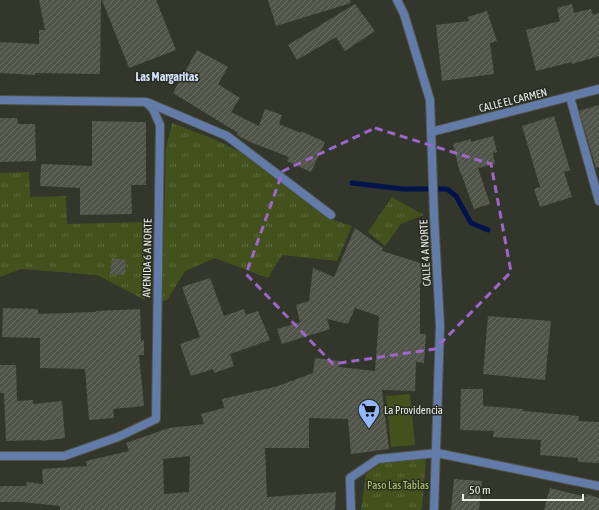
<svg xmlns="http://www.w3.org/2000/svg" width="599" height="510" viewBox="0 0 599 510" font-family="'Asap Condensed',sans-serif">
	<style>
		.grass { fill: url(#grass-tufts) }
		.garden { fill: #43521c }
		.lines { fill: none; stroke-linecap: round; stroke-linejoin: round }
		.stream { stroke: #00134b; stroke-width: 5 }
		.building { fill: url(#building-hatch); fill-rule: evenodd }
		.minor-casing { stroke: #505449; stroke-width: 10 }
		.minor { stroke: #637ba8; stroke-width: 8 }
		.marked { fill: none; stroke: #9d66cb; stroke-width: 3; stroke-dasharray: 8 5; stroke-linejoin: round }
		.labels { text-anchor: middle; stroke-width: 3; stroke-linejoin: round; paint-order: stroke }
		.street-label { font-size: 11px; fill: #ecefe8; stroke: #282c21 }
		.poi-label { font-size: 11px; fill: #ecefe8; stroke: #282c21; text-anchor: start }
		.park-label { font-size: 11px; fill: #b3d169; stroke: #282c21 }
		.neighbourhood-label { font-size: 12px; font-weight: bold; fill: #d1dffa; stroke: #282c21 }
	</style>
	<defs>
		<pattern id="grass-tufts" width="24" height="20" patternUnits="userSpaceOnUse"><rect width="24" height="20" fill="#43521c"/><path d="M3 7l-1-3M5 7V3M7 7l1-3M15 17l-1-3M17 17v-4M19 17l1-3" fill="none" stroke="#5e6b3d"/></pattern>
		<pattern id="building-hatch" width="6" height="6" patternUnits="userSpaceOnUse"><rect width="6" height="6" fill="#515549"/><path d="M-1 1l2-2M0 6l6-6M5 7l2-2" fill="none" stroke="#6a6e63"/></pattern>
	</defs>
	<rect width="100%" height="100%" fill="#32362b"/>
	<g class="grass">
		<path d="M172,123L216,140L240,152L327,218L352,226L337,261L282,255L268,278L215,258L185,271L167,300L162,301L166,148Z"/>
		<path d="M29,172L30,197L66,196L67,224L143,222L145,300L97,275L21,269L0,277V173Z"/>
		<path d="M392,197L424,215L401,224L385,246L368,232Z"/>
		<path d="M426,459L422,508L420,510H361L366,474L385,460Z"/>
	</g>
	<path class="garden" d="M410,394L415,445L391,447L386,396Z"/>
	<g class="lines">
		<path class="stream" d="M352,183L403,189H447L456,196L471,223L488,230"/>
	</g>
	<g class="building">
		<path d="M39,0H101L100,74L35,73V75L0,73V42L39,44V30H45Z"/>
		<path d="M102,0H156L176,50L129,68Z"/>
		<path d="M268,0H350L351,3L276,26Z"/>
		<path d="M355,4L375,31L345,51L336,37L297,60L288,45Z"/>
		<path d="M572,4L574,13L591,9L593,15L599,13V56L572,64V62L536,71L526,30L560,21L557,8Z"/>
		<path d="M487,11L497,41L490,43L494,74L442,81L436,25L469,21L468,17Z"/>
		<path d="M197,50L228,67L218,84L240,98L231,112L259,126L265,109L282,115L279,124L301,133V131L325,142L311,172L287,161L289,157L250,142L237,135L238,133L173,93Z"/>
		<path d="M599,105V167L596,168L579,111Z"/>
		<path d="M554,116L570,170L564,172L572,197L540,207L534,189L540,187L522,126Z"/>
		<path d="M0,118H17L18,124H35L36,161L0,162Z"/>
		<path d="M92,121L146,122V185H131L132,214L80,215V188L40,186L41,164L92,166Z"/>
		<path d="M493,136L497,152L493,153L495,164L478,168L490,204L474,209L461,173H460L453,144L471,139V142Z"/>
		<path d="M355,228L383,248L382,251L427,265L420,285V334H426L424,363L416,362L415,391L382,390L389,449L351,454L348,419L309,418V448H265L267,497L336,492L335,510H60V506L22,502H0V486H26L27,482L43,484L42,469L87,466L86,461L129,451L126,443L169,428L204,424L201,414L224,408L222,399L275,387L313,373L315,358L340,361L339,367L375,371L379,316L355,308L348,324L327,319L330,329L282,344L277,329L300,322L296,305L309,301L313,268L334,277ZM190,456L189,492L164,494L163,459Z"/>
		<path d="M112,258L126,260L125,275L110,274Z"/>
		<path d="M210,278L224,316L244,309L246,315L258,311L270,340L230,354L234,366L214,373L213,369L191,376L180,344L200,337L182,287Z"/>
		<path d="M3,308L38,309V314L96,312V311L140,309L141,341L144,340V355H139L144,406L113,409L114,418L89,420L85,369L40,368V338L2,337Z"/>
		<path d="M488,316L551,321L545,380L483,374Z"/>
		<path d="M0,365H16L17,401L33,400V404L62,401L65,438L41,441V440L6,441L4,393H0Z"/>
		<path d="M461,389H483V406L523,409V411L579,416L578,421L599,422V463L578,462V458L540,455L541,440L493,437L494,431L460,430Z"/>
		<path d="M454,479L482,481L479,510H451Z"/>
		<path d="M550,488L586,497V494L599,498V510H544Z"/>
	</g>
	<g class="lines">
		<g class="minor-casing">
			<g id="minor">
				<path d="M397,0L404,14L430,100L434,215L440,326L434,510"/>
				<path d="M570,97L599,201"/>
				<path d="M0,100L146,102L153,109L160,125L156,419L118,437L64,456H0"/>
				<path d="M149,103L227,136L331,215"/>
				<path d="M431,132L599,89"/>
				<path d="M351,510L350,478L378,459L437,453L599,486"/>
			</g>
		</g>
		<use href="#minor" class="minor"/>
	</g>
	<path class="marked" d="M375,128L491,164L511,272L435,349L333,364L246,274L283,171Z"/>
	<defs>
		<g id="supermarket-pin" transform="scale(1.15)"><path d="M0 17L-7.5 6A9.5 9.5 0 1 1 7.5 6Z" fill="#93b7fd" stroke="#282c21"/><path d="M-6-5.5h2.5l.6 2H6L4.5 2H-2.5L-4.4-4H-6ZM-1.5 3.2a1.3 1.3 0 1 0 .1 0ZM3 3.2a1.3 1.3 0 1 0 .1 0Z" fill="#111"/></g>
	</defs>
	<g fill-rule="evenodd">
		<use href="#supermarket-pin" x="369" y="410"/>
	</g>
	<g class="labels">
		<g class="street-label">
			<text transform="translate(513 100) rotate(-14)" y="4">CALLE EL CARMEN</text>
			<text transform="translate(425 253) rotate(-93)" y="4">CALLE 4 A NORTE</text>
			<text transform="translate(147 258) rotate(-89)" y="4">AVENIDA 6 A NORTE</text>
		</g>
		<g class="poi-label">
			<text x="384" y="414">La Providencia</text>
		</g>
		<g class="park-label">
			<text x="398" y="489">Paso Las Tablas</text>
		</g>
		<g class="neighbourhood-label">
			<text x="167" y="81">Las Margaritas</text>
		</g>
	</g>
	<path d="M463 494v6h120v-6" fill="none" stroke="#ecefe8" stroke-width="2"/>
	<text x="469" y="494" font-size="12" fill="#ecefe8" stroke="#282c21" stroke-width="3" paint-order="stroke">50 m</text>
</svg>
